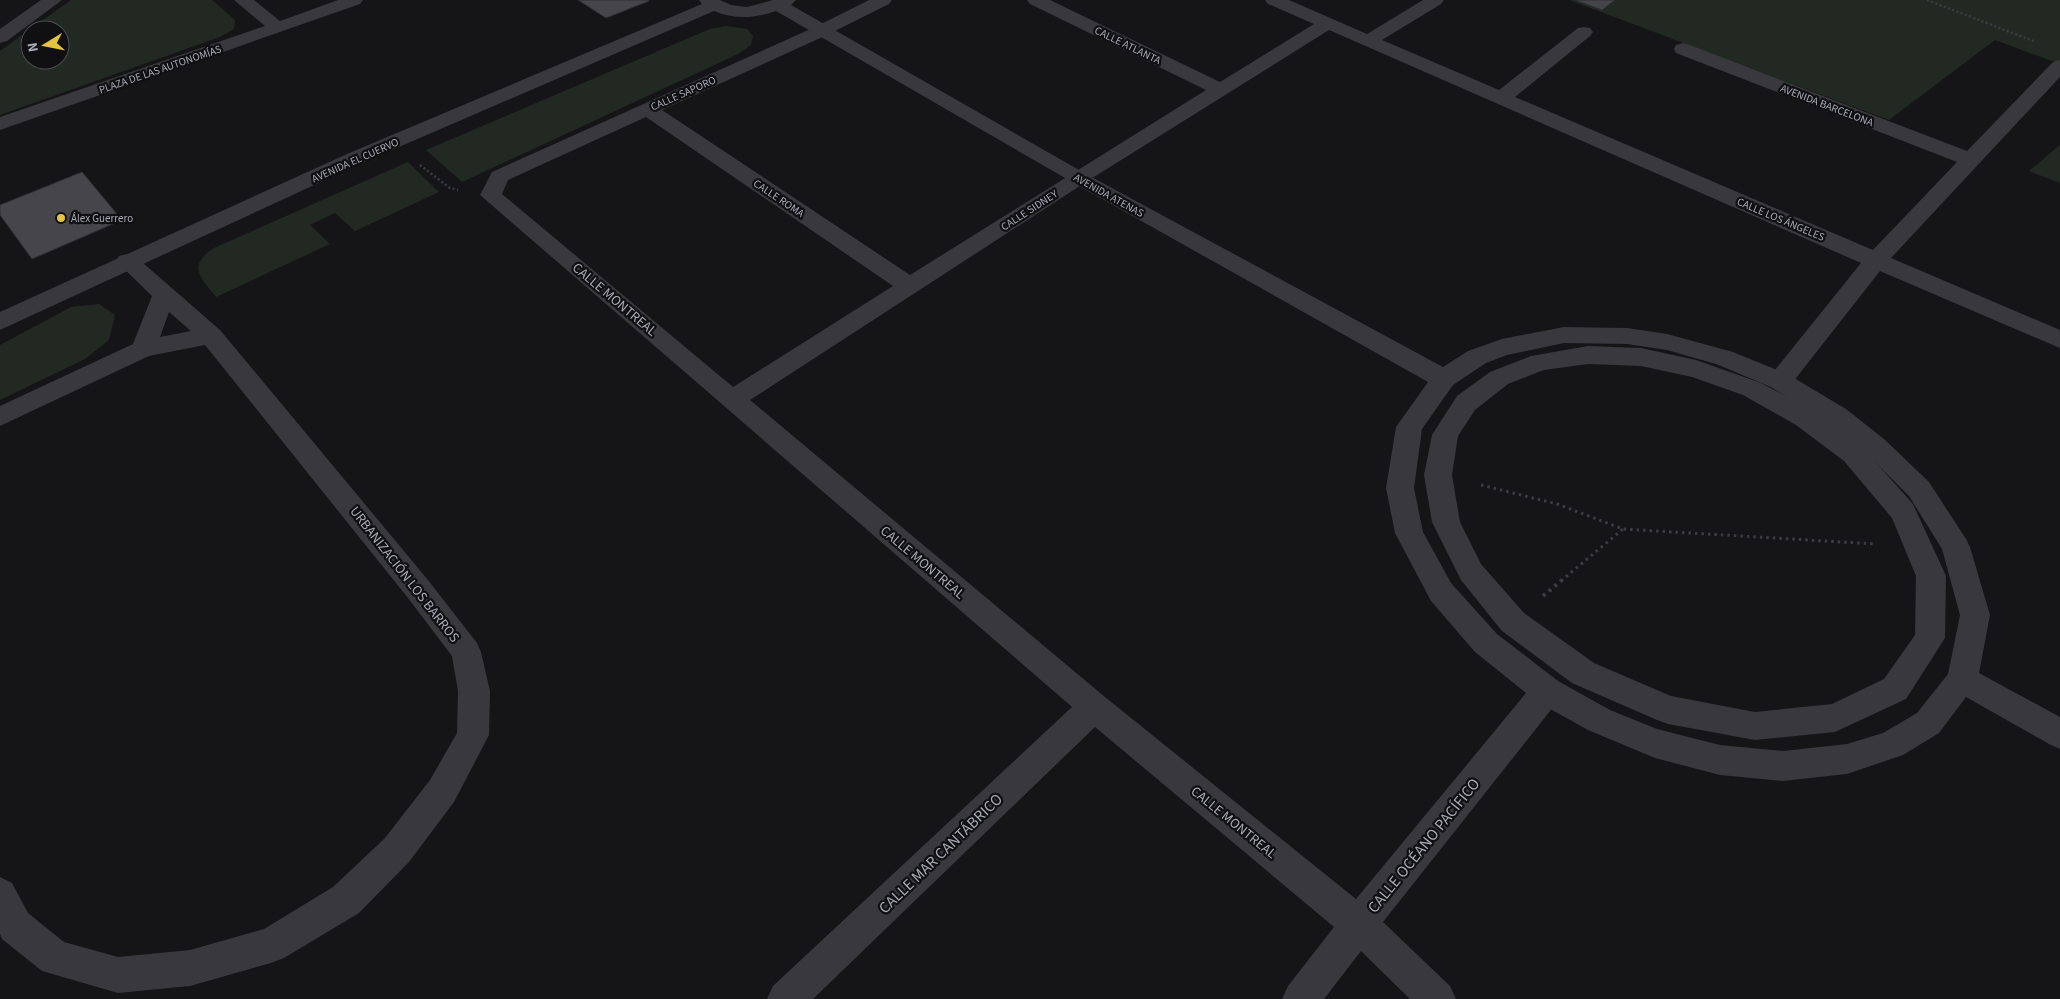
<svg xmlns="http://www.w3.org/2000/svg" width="2060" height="999" viewBox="0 0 2060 999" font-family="'Source Sans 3',sans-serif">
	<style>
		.green { fill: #222923; fill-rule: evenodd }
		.building { fill: #45454a; stroke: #302f33 }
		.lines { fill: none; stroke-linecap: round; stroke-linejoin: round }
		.path-far2 { stroke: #3c3d42; stroke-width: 2.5; stroke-dasharray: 2 2.5; stroke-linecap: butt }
		.path-far1 { stroke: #3c3d42; stroke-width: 3; stroke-dasharray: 2.5 4; stroke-linecap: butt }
		.path { stroke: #3c3d42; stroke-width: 4; stroke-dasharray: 3 4.5; stroke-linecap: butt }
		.pedestrian { fill: #38383d; fill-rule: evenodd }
		.minor { fill: #38383d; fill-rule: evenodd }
		.tertiary { fill: #38383d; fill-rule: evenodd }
		.poi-dot { fill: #e3c441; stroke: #101012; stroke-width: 2 }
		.labels { text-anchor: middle; stroke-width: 4.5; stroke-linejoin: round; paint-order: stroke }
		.far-street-label { font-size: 11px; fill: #a8aab6; stroke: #101012 }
		.far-poi-label { font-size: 11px; fill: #a8aab6; stroke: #101012; text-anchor: start }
		.street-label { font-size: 14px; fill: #a8aab6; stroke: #101012 }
		.near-street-label { font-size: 16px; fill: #a8aab6; stroke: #101012 }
	</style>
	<rect width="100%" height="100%" fill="#151517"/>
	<g class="green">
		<path d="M71,0H212L235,20L234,29L220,37L0,115V51ZM30,30H60V60H30Z"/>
		<path d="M1569,0H2060V64L1995,40L1889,120Z"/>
		<path d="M726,26L747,29L753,36L751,45L738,54L462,182L426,150L710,29Z"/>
		<path d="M2060,145V183L2029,171Z"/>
		<path d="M408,162L439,192L355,231L335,213L310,225L330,244L216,297C200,277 187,266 214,248Z"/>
		<path d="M99,304L115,315L109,340L85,359L0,400V345L71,307Z"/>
	</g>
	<g class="building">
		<path d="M578,0H648L649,1L606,18Z"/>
		<path d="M1575,0H1615L1602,10Z"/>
		<path d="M82,172L122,220L32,259L0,215V205Z"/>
	</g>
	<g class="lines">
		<g class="path-far2">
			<path d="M1927,0L2036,42"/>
			<path d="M420,165L450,188L458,190"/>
		</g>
		<g class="path-far1">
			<path d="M1481,485L1557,504L1623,529L1875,544"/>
			<path d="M1561,581L1623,529"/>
		</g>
		<path class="path" d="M1543,596L1562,580"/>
		<path class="pedestrian" d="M1588,346L1641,348L1696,360L1761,383L1814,411L1862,447L1913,504L1946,576L1945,638L1906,699L1835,732L1755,740L1668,724L1657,720L1572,683L1502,631L1461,580L1432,522L1424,475L1432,435L1457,396L1490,372L1531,356ZM1588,364L1641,366L1692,377L1743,395L1796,425L1844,461L1892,518L1916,576L1915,635L1884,679L1832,704L1755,712L1671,696L1594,663L1524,613L1481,564L1460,522L1452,475L1458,436L1475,410L1508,384L1544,370Z"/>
		<g class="minor">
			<path d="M41,0H62L7,41L0,43V29Z"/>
			<path d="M234,0H254L280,21L338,0H363L360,4L0,130V117L265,26Z"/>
			<path d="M869,0H892L889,4L827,35L662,110L910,275L1206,90L1030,4L1027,0H1050L1220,82L1314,24L1268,4L1265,0H1289L1367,34L1423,0H1444L1441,4L1382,40L1499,90L1578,28L1584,27L1590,28L1593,32L1590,36L1515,97L1873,250L1957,162L1676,53L1674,49L1676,45L1683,43L1690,45L1967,151L2053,62L2060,60V77L1891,258L2060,330V348L1880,271L1789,387L1780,390L1771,387L1767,381L1771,375L1861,263L1329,30L1086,182L750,400L1105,697L1356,899L1536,681L1547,677L1558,681L1563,691L1558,701L1383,922L1450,986L1456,999H1410L1361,951L1324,999H1282L1288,986L1334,927L1095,727L813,999H767L773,986L1072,707L480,195L492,172L815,27ZM646,117L893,286L733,387L502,194L508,180Z"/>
			<path d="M127,254L135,256L220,330L428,580L477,643L481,652L490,691L489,735L454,802L409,862L359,913L284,958L271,963L190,986L118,993L42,971L2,939L0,934V877L12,883L28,913L64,942L118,957L190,950L264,929L333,887L385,838L430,780L457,733L458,691L452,656L408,598L205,345L149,356L0,426V406L133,344L152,296L116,261L119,256ZM169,312L191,331L160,337Z"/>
		</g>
		<path class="tertiary" d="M699,0H720L731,5L747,7L773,0H796L791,5L1086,174L1443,367L1468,351L1502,339L1564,327L1627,328L1667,334L1733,352L1789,375L1846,409L1884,439L1929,482L1966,539L1970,547L1990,615L1979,673L2060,717V749L2049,744L1966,697L1939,733L1903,755L1847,774L1783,781L1720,775L1655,758L1588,730L1536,701L1475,652L1431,601L1395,533L1386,488L1396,427L1428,382L1072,182L776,11C755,18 735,20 714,11L362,163L0,330V312L347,154L702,4ZM1564,343L1627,344L1667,350L1716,364L1771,387L1828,423L1866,453L1909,496L1942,549L1960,615L1948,674L1917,713L1883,733L1847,744L1783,751L1720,745L1657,729L1610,710L1558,681L1497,634L1451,583L1423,532L1414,488L1422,429L1453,385L1486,363L1507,355Z"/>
	</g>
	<circle class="poi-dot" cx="61" cy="218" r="5"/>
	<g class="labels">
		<g class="far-street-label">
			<text transform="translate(1128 45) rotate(26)" y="4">CALLE ATLANTA</text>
			<text transform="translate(160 69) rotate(-19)" y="4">PLAZA DE LAS AUTONOMÍAS</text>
			<text transform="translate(683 93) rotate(-24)" y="4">CALLE SAPORO</text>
			<text transform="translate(1827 105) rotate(21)" y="4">AVENIDA BARCELONA</text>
			<text transform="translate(355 160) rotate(-24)" y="4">AVENIDA EL CUERVO</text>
			<text transform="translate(1109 195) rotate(29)" y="4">AVENIDA ATENAS</text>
			<text transform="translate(779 198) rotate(34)" y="4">CALLE ROMA</text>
			<text transform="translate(1029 210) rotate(-33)" y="4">CALLE SIDNEY</text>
			<text transform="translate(1781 219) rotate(23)" y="4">CALLE LOS ÁNGELES</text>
		</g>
		<g class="far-poi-label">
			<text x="71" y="222">Álex Guerrero</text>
		</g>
		<g class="street-label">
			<text transform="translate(615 299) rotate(40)" y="5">CALLE MONTREAL</text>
			<text transform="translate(923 562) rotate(40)" y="5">CALLE MONTREAL</text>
			<text transform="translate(405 574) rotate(52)" y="5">URBANIZACIÓN LOS BARROS</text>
			<text transform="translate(1234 822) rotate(39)" y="5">CALLE MONTREAL</text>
		</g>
		<g class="near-street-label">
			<text transform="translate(1423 845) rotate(-51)" y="6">CALLE OCÉANO PACÍFICO</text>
			<text transform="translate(940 853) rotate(-44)" y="6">CALLE MAR CANTÁBRICO</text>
		</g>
	</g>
	<g transform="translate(45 45) rotate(260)"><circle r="24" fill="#101012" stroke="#4d4e54"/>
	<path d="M0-4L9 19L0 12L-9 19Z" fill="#e3c441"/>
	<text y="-8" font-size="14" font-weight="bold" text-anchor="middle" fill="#a8aab6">N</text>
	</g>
</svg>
